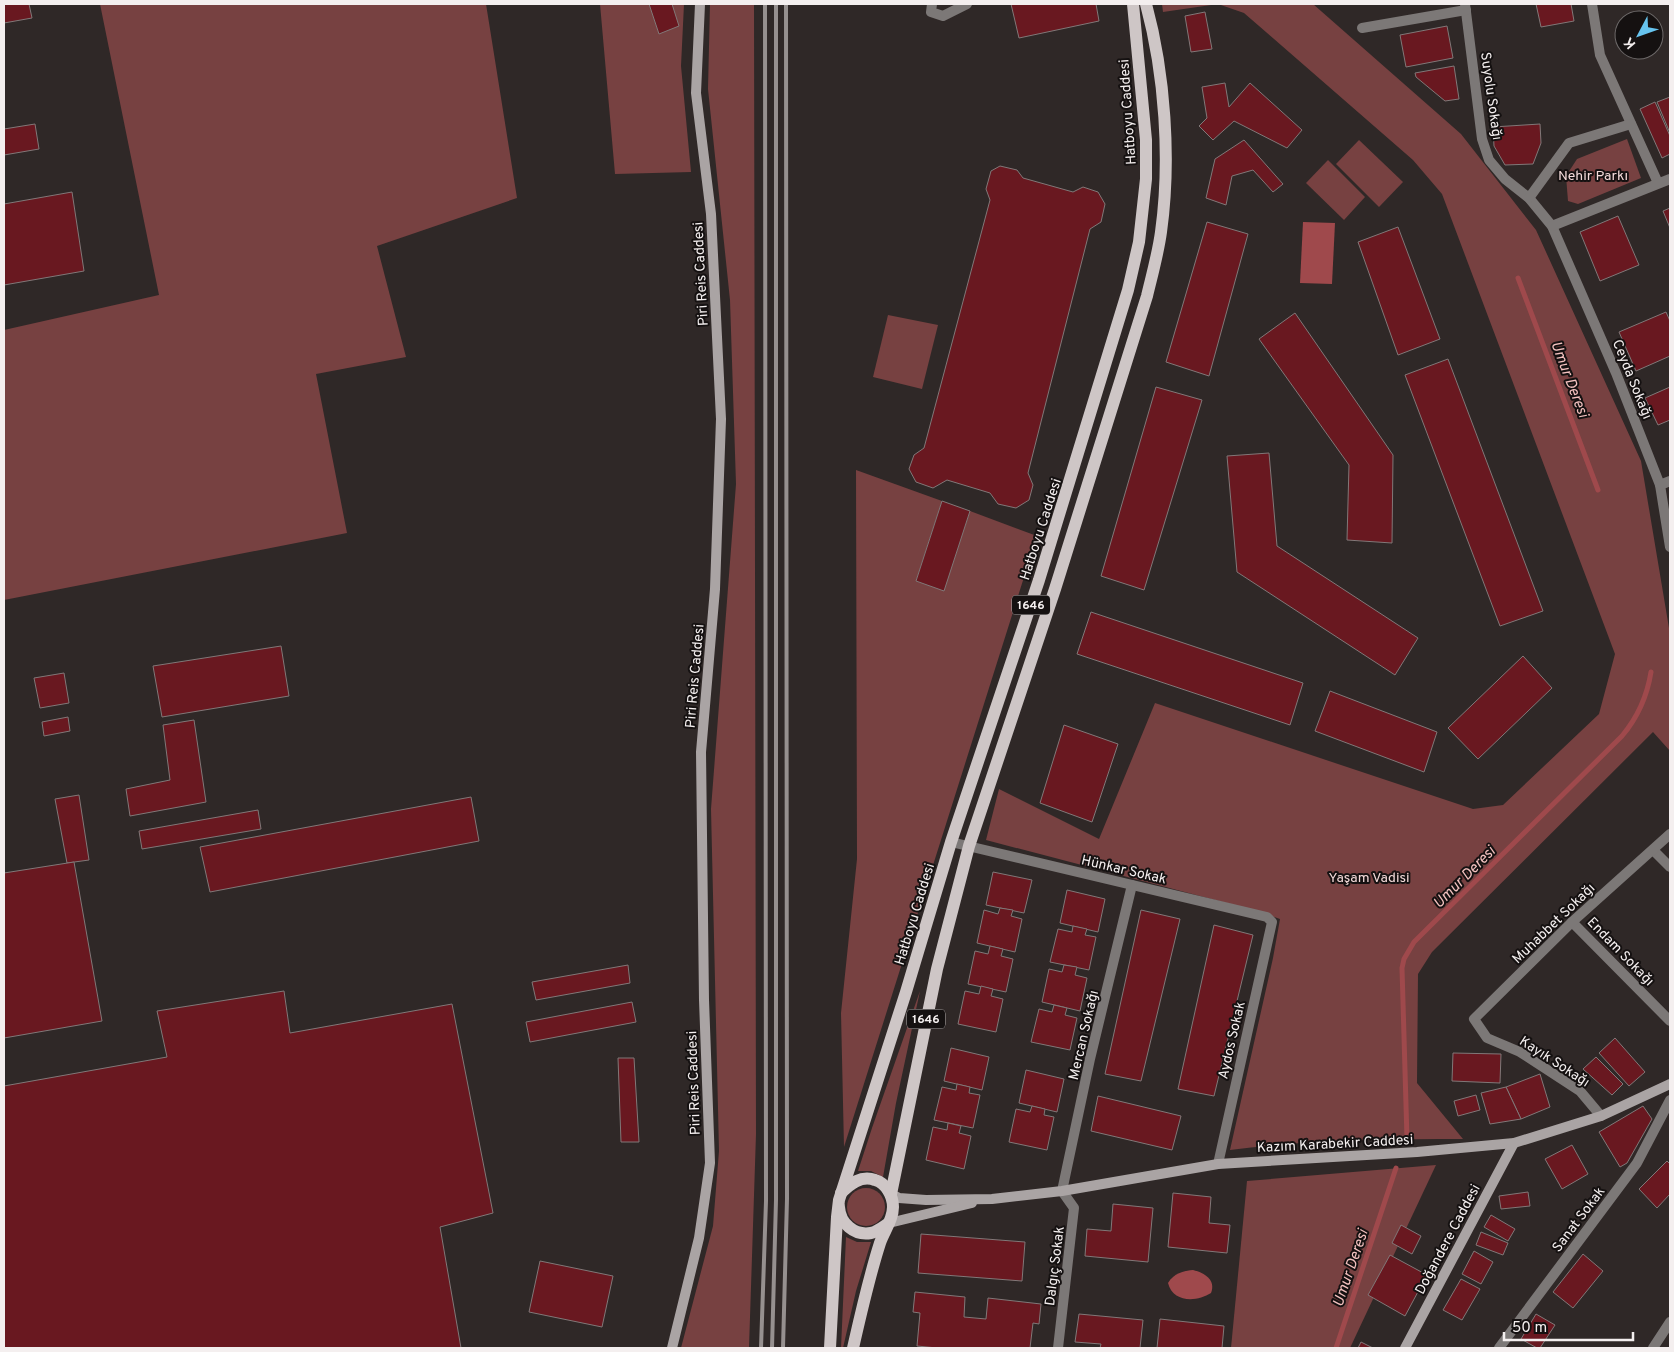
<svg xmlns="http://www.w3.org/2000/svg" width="1674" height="1352" viewBox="0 0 1674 1352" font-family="Overpass,sans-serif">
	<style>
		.green { fill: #774141 }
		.water { fill: #9f494c }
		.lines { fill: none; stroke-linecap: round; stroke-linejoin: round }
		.stream { stroke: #9f494c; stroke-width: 5 }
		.building { fill: #691820; stroke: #817878 }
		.street { stroke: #7c7877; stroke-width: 10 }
		.secondary { stroke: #aaa4a4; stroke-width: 10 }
		.primary { stroke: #cec6c6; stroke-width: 12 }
		.rail { stroke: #96908f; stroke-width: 4 }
		.labels { text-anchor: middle; stroke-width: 4; stroke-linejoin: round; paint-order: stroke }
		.shield { fill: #151111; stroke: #b1acac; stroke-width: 1 }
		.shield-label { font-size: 12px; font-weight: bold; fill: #f4efef }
		.street-label { font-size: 14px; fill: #f4efef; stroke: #151111 }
		.park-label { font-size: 14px; fill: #f4dbda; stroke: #151111 }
		.water-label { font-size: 15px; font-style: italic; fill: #f4c2c0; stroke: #151111 }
	</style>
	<rect width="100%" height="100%" fill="#2f2827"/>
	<g class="green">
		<path d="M100,4H486L517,198L377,246L406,357L316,374L347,533L4,600V330L159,295Z"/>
		<path d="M600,4H684L681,66L691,172L615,174Z"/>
		<path d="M710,4H754L756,1134L749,1348H681L713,1226L719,1151L711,809L736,484L730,300L708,89Z"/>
		<path d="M1162,4H1313L1461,134L1536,230L1641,461L1670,634V751L1653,732L1432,952L1418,974L1417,1083L1463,1139C1386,1139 1307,1140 1230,1150L1273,958L1280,919L1257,911L986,840L999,789L1099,839L1155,703L1473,809L1503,805L1599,714L1615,654L1442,194L1413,160L1244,13L1218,4L1163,12Z"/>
		<path d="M1627,139L1641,178L1578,204L1568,201L1566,176L1577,159Z"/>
		<path d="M1359,140L1403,182L1379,207L1336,164Z"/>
		<path d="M1328,160L1365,197L1344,220L1306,183Z"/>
		<path d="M888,315L938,325L922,389L873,377Z"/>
		<path d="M856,470L942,501L916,581L944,590L970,511L1037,536L844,1147L841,1013L857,859Z"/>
		<path d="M920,991L896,1103L883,1177L871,1171H858L872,1128Z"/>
		<path d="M1436,1165L1350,1348H1231L1247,1181Z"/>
		<circle cx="866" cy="1207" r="19"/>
		<path d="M846,1237L857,1242H871L856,1291L843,1348H841Z"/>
	</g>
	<g class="water">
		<path d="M1303,222L1335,223L1332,284L1300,283Z"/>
		<path d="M1193,1270C1205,1273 1216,1280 1211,1293C1197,1302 1173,1303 1168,1283C1174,1273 1183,1271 1193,1270Z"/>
	</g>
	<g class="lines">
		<g class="stream">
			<path d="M1518,278L1598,490"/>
			<path d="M1407,1139L1402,968L1404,959L1414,942L1622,736C1638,717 1647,697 1651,672"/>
			<path d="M1336,1348L1396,1168"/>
		</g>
	</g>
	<g class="building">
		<path d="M4,4H29L32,18L4,23Z"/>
		<path d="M649,4H672L679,26L659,34Z"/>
		<path d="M1011,4H1096L1099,21L1019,38Z"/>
		<path d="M1536,4H1571L1574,21L1541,27Z"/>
		<path d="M1205,12L1212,49L1191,52L1185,16Z"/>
		<path d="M1447,26L1453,58L1406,67L1400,35Z"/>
		<path d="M1454,66L1459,99L1445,101L1416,77L1415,73Z"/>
		<path d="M1225,83L1229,107L1250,83L1302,130L1287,148L1234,121L1213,140L1199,126L1207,118L1202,87Z"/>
		<path d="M1670,97V133L1657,102Z"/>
		<path d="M1655,102L1670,136V154L1662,158L1640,109Z"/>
		<path d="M35,124L39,149L4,155V129Z"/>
		<path d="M1540,124L1541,143L1533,164L1505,165L1494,146L1493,127Z"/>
		<path d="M1244,140L1283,184L1273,192L1253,170L1232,176L1226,205L1206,198L1215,159Z"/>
		<path d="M1000,166L1017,170L1023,178L1073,192L1083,187L1098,192L1105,204L1101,222L1090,229L1028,473L1033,485L1029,500L1016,508L998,504L990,493L947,480L933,488L916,482L909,469L914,455L924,448L990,200L986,189L991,171Z"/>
		<path d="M72,192L84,271L4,285V204Z"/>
		<path d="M1670,208V228L1663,211Z"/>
		<path d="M1618,216L1639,265L1600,281L1580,232Z"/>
		<path d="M1207,222L1248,234L1209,376L1166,362Z"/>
		<path d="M1398,227L1440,339L1398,355L1358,242Z"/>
		<path d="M1666,312L1670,321V356L1636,371L1619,332Z"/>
		<path d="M1295,313L1393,455L1392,543L1347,540L1349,465L1259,339Z"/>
		<path d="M1448,359L1543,611L1500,626L1405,375Z"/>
		<path d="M1156,387L1202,400L1144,590L1101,576Z"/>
		<path d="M1670,387V420L1658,425L1645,398Z"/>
		<path d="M1269,453L1277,546L1418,638L1395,675L1237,572L1227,456Z"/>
		<path d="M942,501L970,511L944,591L916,581Z"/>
		<path d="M1091,612L1303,683L1290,725L1077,654Z"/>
		<path d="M281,646L289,696L162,717L153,666Z"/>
		<path d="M1523,656L1552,688L1478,759L1448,728Z"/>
		<path d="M64,673L69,703L40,708L34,678Z"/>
		<path d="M1330,691L1437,732L1424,772L1315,731Z"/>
		<path d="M68,717L70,731L44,736L42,722Z"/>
		<path d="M194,720L206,802L130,816L126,789L170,780L163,725Z"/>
		<path d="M1064,725L1118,744L1092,822L1040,803Z"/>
		<path d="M79,795L89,860L67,863L55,799Z"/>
		<path d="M471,797L479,841L210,892L200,847Z"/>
		<path d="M258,810L261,829L142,849L139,831Z"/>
		<path d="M74,862L102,1021L4,1038V873Z"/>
		<path d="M993,872L1032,880L1024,913L986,905Z"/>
		<path d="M1067,890L1105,899L1098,932L1060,923Z"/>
		<path d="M1000,908L1013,910L1011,916L1022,919L1015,952L977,943L984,910L998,914Z"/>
		<path d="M1141,910L1180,919L1141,1081L1105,1074Z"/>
		<path d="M1214,925L1253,935L1214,1096L1178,1089Z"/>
		<path d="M1073,926L1087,929L1085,935L1096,937L1089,970L1050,962L1058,929L1072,932Z"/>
		<path d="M990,946L1003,949L1001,956L1013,959L1006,992L968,984L975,951L988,954Z"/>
		<path d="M628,965L630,983L536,1000L532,982Z"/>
		<path d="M1064,965L1077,967L1075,975L1087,978L1080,1011L1042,1002L1049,969L1062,972Z"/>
		<path d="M981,986L993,989L991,996L1003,999L996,1032L958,1024L965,991L979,994Z"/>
		<path d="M284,991L290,1033L452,1004L493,1213L440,1227L461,1348H4V1086L167,1057L157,1011Z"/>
		<path d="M632,1002L636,1022L530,1042L526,1022Z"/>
		<path d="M1054,1005L1067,1008L1065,1015L1077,1018L1070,1050L1031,1042L1039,1009L1052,1012Z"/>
		<path d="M1615,1038L1645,1072L1629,1086L1599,1053Z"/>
		<path d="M951,1048L989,1057L982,1090L944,1081Z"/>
		<path d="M1453,1053L1501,1054L1500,1083L1452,1081Z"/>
		<path d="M1596,1057L1623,1084L1612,1095L1583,1069Z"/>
		<path d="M618,1058H634L639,1142H621Z"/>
		<path d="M1026,1070L1064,1079L1057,1112L1019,1103Z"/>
		<path d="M1540,1074L1550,1107L1521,1119L1506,1087Z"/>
		<path d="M957,1084L970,1087L969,1093L980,1095L973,1128L934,1120L942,1087L956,1090Z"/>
		<path d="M1506,1087L1521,1119L1490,1124L1481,1093Z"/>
		<path d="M1476,1095L1480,1110L1458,1116L1454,1101Z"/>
		<path d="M1098,1096L1181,1116L1172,1150L1091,1131Z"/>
		<path d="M1032,1106L1045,1109L1044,1115L1054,1117L1047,1150L1009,1142L1016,1109L1030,1112Z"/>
		<path d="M1643,1106L1652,1119L1627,1163L1620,1167L1599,1132Z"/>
		<path d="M948,1123L961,1126L959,1133L971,1136L964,1169L926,1160L933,1127L947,1130Z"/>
		<path d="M1572,1145L1588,1174L1562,1189L1545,1159Z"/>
		<path d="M1667,1161L1670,1164V1194L1657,1208L1639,1189Z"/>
		<path d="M1528,1192L1530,1206L1501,1209L1499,1196Z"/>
		<path d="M1173,1193L1211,1197L1209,1223L1230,1225L1227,1253L1168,1247Z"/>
		<path d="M1113,1204L1153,1208L1148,1262L1085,1256L1087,1229L1111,1231Z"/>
		<path d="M1491,1215L1515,1229L1508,1241L1484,1227Z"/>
		<path d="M1401,1225L1421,1236L1412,1254L1392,1243Z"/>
		<path d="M1481,1232L1508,1243L1503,1255L1476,1245Z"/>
		<path d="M921,1234L1025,1242L1022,1281L918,1273Z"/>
		<path d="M1474,1251L1493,1262L1481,1284L1462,1274Z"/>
		<path d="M1583,1254L1603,1271L1573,1308L1553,1292Z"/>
		<path d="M1390,1255L1427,1275L1405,1316L1368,1295Z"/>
		<path d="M540,1261L613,1276L602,1327L529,1312Z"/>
		<path d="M1461,1279L1480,1289L1462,1320L1443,1310Z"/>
		<path d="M915,1292L965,1297L964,1317L986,1319L988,1298L1041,1304L1039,1324L1033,1323L1030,1348H937L917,1346L920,1313L913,1312Z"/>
		<path d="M1079,1314L1143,1320L1140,1348H1100L1101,1344L1075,1342Z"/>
		<path d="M1536,1314L1555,1325L1540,1348H1537L1521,1339Z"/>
		<path d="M1160,1319L1224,1326L1222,1348H1157Z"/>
		<path d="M1361,1342L1373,1348H1358Z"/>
	</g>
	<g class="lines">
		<g class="street">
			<path d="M932,4L931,12L943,16L967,4"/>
			<path d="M1465,4L1482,139L1489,160L1505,179L1529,198L1552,226L1616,373L1660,485L1670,547"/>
			<path d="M1592,4L1600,55L1658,183"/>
			<path d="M1362,28L1466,10"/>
			<path d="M1529,198L1569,143L1631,124"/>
			<path d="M1552,226L1670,179"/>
			<path d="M1660,485L1670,481"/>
			<path d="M951,842L1267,917L1272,922L1218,1164"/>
			<path d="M1653,850L1670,867"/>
			<path d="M1572,922L1670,1021"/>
			<path d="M1601,1116L1580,1091L1520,1052L1487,1038L1474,1019L1572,922L1670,834"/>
			<path d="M1058,1348L1074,1208L1062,1191L1090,1059L1132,885"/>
			<path d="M1499,1348L1637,1163L1670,1100"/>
			<path d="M1653,1348L1670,1322"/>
		</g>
		<g class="secondary">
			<path d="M891,1194L899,1198L926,1200L992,1199L1062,1191L1218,1164L1417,1152L1514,1143L1601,1116L1670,1084"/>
			<path d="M889,1223L972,1203"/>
			<path d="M672,1348L699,1238L710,1163L704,1000L701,752L715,589L721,419L711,214L696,93L700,4"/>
			<path d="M1405,1348L1514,1143"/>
		</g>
		<g class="primary">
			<path d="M841,1193C850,1184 861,1175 875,1180C886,1183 893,1196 893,1207C893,1220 884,1231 880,1243C869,1277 861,1313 853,1348"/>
			<path d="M891,1194L937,969L969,846L1055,589L1147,296C1152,275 1158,254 1161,232C1171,160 1165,74 1146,4"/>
			<path d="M839,1207C840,1223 854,1236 871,1233C877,1232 883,1227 889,1223"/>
			<path d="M830,1348L837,1217L839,1200L906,992L951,842L1039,580L1128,290L1139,242L1146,179V140L1133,4"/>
		</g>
		<g class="rail">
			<path d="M761,1348L766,1201L765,4"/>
			<path d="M772,1348L776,1200V4"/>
			<path d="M783,1348L787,1199L786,4"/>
		</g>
	</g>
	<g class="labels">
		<g class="shield">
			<rect x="1012" y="595.5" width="38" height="19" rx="4"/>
			<rect x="907" y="1009.5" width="38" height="19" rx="4"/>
		</g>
		<g class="shield-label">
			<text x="1031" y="609">1646</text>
			<text x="926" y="1023">1646</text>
		</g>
		<g class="street-label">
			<text transform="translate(1492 96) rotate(82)" y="5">Suyolu Sokağı</text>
			<text transform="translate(1127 112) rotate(-94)" y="5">Hatboyu Caddesi</text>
			<text transform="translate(700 274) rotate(-93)" y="5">Piri Reis Caddesi</text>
			<text transform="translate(1633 379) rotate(68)" y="5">Ceyda Sokağı</text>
			<text transform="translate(1040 529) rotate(-72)" y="5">Hatboyu Caddesi</text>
			<text transform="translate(694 676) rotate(-85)" y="5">Piri Reis Caddesi</text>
			<text transform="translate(1124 869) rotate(13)" y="5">Hünkar Sokak</text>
			<text transform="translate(914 914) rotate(-73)" y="5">Hatboyu Caddesi</text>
			<text transform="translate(1553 923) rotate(-44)" y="5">Muhabbet Sokağı</text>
			<text transform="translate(1621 951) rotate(46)" y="5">Endam Sokağı</text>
			<text transform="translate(1083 1035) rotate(-77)" y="5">Mercan Sokağı</text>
			<text transform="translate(1231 1040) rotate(-77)" y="5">Aydos Sokak</text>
			<text transform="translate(1555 1061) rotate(33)" y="5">Kayık Sokağı</text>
			<text transform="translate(693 1083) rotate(-92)" y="5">Piri Reis Caddesi</text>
			<text transform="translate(1335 1143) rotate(-3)" y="5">Kazım Karabekir Caddesi</text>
			<text transform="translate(1578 1219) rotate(-53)" y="5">Sanat Sokak</text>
			<text transform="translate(1447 1239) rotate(-62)" y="5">Doğandere Caddesi</text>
			<text transform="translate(1054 1266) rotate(-83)" y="5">Dalgıç Sokak</text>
		</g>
		<g class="park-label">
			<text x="1593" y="180">Nehir Parkı</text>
			<text x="1369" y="882">Yaşam Vadisi</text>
		</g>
		<g class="water-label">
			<text transform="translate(1570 379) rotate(69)" y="5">Umur Deresi</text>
			<text transform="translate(1464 877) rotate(-45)" y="5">Umur Deresi</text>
			<text transform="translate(1350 1268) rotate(-71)" y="5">Umur Deresi</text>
		</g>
	</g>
	<rect width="1674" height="1352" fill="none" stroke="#f4efef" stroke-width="10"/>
	<g transform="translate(1639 35) rotate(229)"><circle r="24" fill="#151111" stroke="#6e6a6a"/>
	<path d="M0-4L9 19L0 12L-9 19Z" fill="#67c4ef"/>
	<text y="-8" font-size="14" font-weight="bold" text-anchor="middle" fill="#f4efef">K</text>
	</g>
	<path d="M1504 1332v8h129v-8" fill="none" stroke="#f4efef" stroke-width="2.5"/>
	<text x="1512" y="1332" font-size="15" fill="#f4efef" stroke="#151111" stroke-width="4" paint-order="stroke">50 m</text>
</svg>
